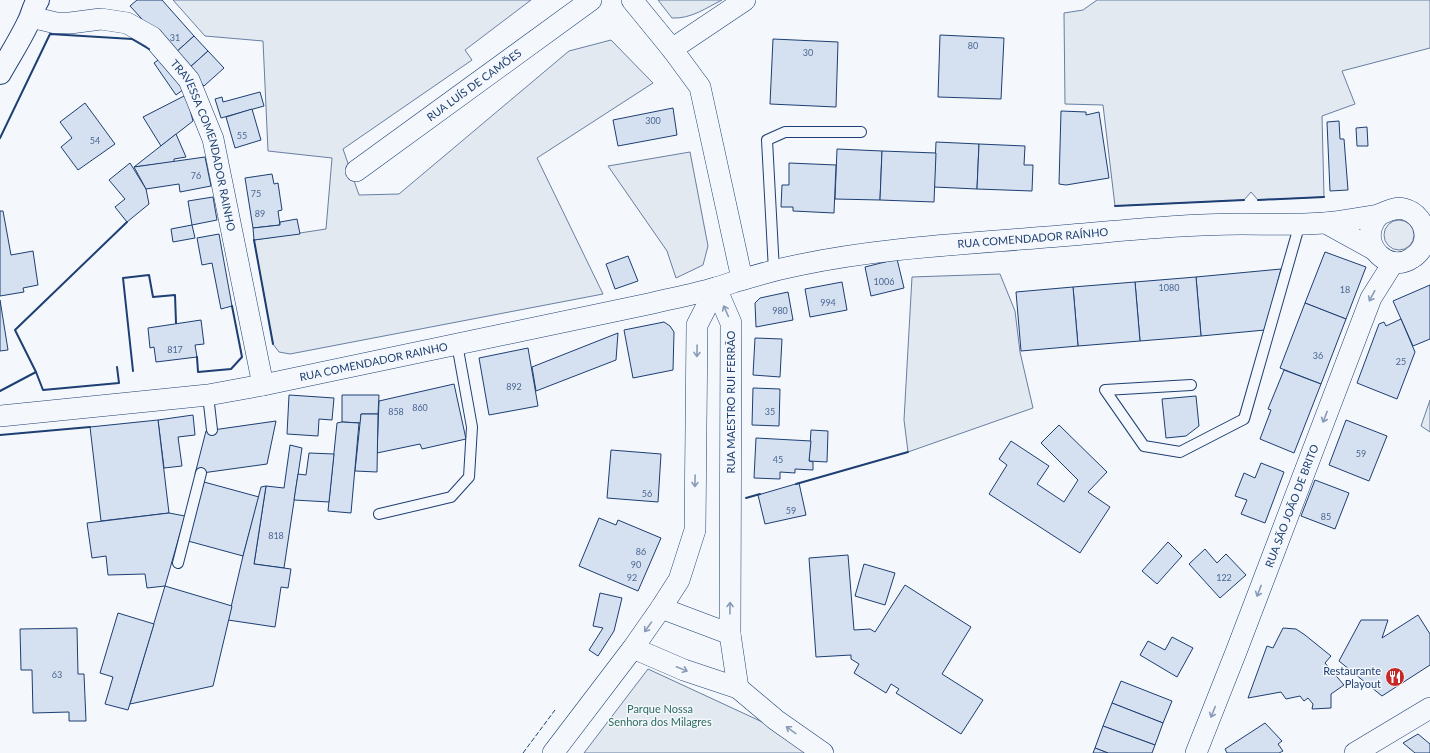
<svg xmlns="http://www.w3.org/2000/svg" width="1430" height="753" viewBox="0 0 1430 753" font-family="Lato,sans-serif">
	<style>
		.green { fill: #e3e9f0; stroke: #687fa3 }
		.building { fill: #d5e0f0; stroke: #1d3f73 }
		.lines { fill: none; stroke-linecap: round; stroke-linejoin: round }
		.service-casing { stroke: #1d3f73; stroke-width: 12 }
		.minor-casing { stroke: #1d3f73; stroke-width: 22 }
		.secondary-casing { stroke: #1d3f73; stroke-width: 24 }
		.service { stroke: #f4f7fb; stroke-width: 10 }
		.minor { stroke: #f4f7fb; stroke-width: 21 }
		.secondary { stroke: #f4f7fb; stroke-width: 22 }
		.fence { stroke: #1d3f73; stroke-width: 1; stroke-dasharray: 5 2; stroke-linecap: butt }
		.wall { stroke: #1d3f73; stroke-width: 2 }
		.oneway { stroke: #889bb7 }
		.labels { text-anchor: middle; stroke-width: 3; stroke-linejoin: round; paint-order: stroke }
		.number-label { font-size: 9px; fill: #4b6792 }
		.street-label { font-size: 11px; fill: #1d3f73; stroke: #f4f7fb }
		.poi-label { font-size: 11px; fill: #1d3f73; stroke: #f4f7fb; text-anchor: end }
		.park-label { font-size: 11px; fill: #2c6c60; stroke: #f4f7fb }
	</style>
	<rect width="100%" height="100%" fill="#f4f7fb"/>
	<g class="green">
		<path d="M173,0H531L465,50L472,60L343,149L359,195L399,194L569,51L611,40L653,83L537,158L603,294L290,354L279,352L273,344L254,240L326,229L332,158L268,151L263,41L205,36Z"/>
		<path d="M658,0H722C706,8 691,19 672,18Z"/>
		<path d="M1097,0H1430V48L1342,71L1355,104L1322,116L1324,197L1258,200L1251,192L1244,200L1115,206L1103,105L1065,104L1064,13L1083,10Z"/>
		<path d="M690,152L708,246L703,265L676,278L667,251L608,166Z"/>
		<circle cx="1399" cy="235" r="15"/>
		<path d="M1000,274L1015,311L1020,352L1033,408L908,452L904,420L912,277Z"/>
		<path d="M1430,400V432L1421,426Z"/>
		<path d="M648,669L771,726L808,753H584Z"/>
	</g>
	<g class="building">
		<path d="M137,0H162L194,36L174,54L130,6Z"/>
		<path d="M940,35L1004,38L1001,99L938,97Z"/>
		<path d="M194,36L208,51L188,69L174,54Z"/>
		<path d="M773,39L838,42L836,107L770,104Z"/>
		<path d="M208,51L224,68L204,86L188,69Z"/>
		<path d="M161,58L184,89L176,95L154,63Z"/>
		<path d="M260,92L264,106L221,118L215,99L222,97L223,102Z"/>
		<path d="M186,95L193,121L161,146L143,117Z"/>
		<path d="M85,103L115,144L78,170L61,147L72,138L60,122Z"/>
		<path d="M673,108L677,135L618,146L613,120Z"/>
		<path d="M252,109L261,140L235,148L226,117Z"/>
		<path d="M1061,111L1086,112V115L1099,112L1109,178L1066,185L1059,184Z"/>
		<path d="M1339,121L1340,139H1344L1348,190L1330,191L1327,122Z"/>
		<path d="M1367,127L1368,146H1357L1356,128Z"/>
		<path d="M176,134L186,157L174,159V162L134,167Z"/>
		<path d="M936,142L979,144L977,189L934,187Z"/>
		<path d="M979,144L1025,146L1024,165H1033L1032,191L977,189Z"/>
		<path d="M837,149L882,151L880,200L835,199Z"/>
		<path d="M882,151L936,153L934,202L880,200Z"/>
		<path d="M205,157L211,186L180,192L179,184L146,189L134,167Z"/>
		<path d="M130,163L146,189L149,204L127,222L115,207L125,199L109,180Z"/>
		<path d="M789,163L836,165L834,213L793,211V207H781L782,185H789Z"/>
		<path d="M272,174L274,184L278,183L282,210L278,211L280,225L253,228L245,178Z"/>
		<path d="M213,197L217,220L192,225L188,201Z"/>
		<path d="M0,211H3L11,255L33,251L38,285L23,288L24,292L0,296Z"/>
		<path d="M297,219L300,234L254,240L253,228L280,225V222Z"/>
		<path d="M192,225L195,238L173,242L171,229Z"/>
		<path d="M219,234L232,306L221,309L212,263L202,265L197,238Z"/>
		<path d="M1325,252L1366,267L1346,319L1305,303Z"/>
		<path d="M628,256L638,281L615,289L606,264Z"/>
		<path d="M897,259L904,288L871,296L865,267Z"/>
		<path d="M1281,269L1265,330L1201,336L1196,277Z"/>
		<path d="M1196,277L1201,336L1140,341L1135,282Z"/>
		<path d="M842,282L847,310L810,317L805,289Z"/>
		<path d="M1135,282L1140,341L1078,346L1073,287Z"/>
		<path d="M1430,285V339L1413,346L1393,301Z"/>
		<path d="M1073,287L1078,346L1021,351L1016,292Z"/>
		<path d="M788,292L793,320L756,327L755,303L760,298Z"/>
		<path d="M0,300L8,350L0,351Z"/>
		<path d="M1305,303L1346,319L1321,384L1280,368Z"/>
		<path d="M1401,319L1415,352L1397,399L1357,383L1379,324L1384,322L1386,326Z"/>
		<path d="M201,320L204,344L195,345L197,357L156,362L154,347L150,348L148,328Z"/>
		<path d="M664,322L670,326L674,332L673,370L633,378L624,330Z"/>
		<path d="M618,333L616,360L536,391L532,367Z"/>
		<path d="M755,338L782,339L780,377L753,375Z"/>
		<path d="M528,348L538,406L489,415L479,358Z"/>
		<path d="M1284,370L1321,384L1294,453L1260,439L1271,410L1268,409Z"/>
		<path d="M454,384L466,439L422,449L420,444L377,453L379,401Z"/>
		<path d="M753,388L780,389L779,426L752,425Z"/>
		<path d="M289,395L334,398L332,420L319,419L318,436L287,434Z"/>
		<path d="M342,395H379L378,414H361V423L342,422Z"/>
		<path d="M1196,396L1199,426L1186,436L1166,438L1162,399Z"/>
		<path d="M361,414H378L377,472L355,471Z"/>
		<path d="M193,415L195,435L178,437L182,466L164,468L158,420Z"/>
		<path d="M158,420L169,513L101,521L90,427Z"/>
		<path d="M1346,420L1387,436L1369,481L1329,465Z"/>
		<path d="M276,421L267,464L195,474L206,431Z"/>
		<path d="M342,422L359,423L351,513L328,511L337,423Z"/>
		<path d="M1059,425L1107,472L1088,492L1110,507L1080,553L989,494L1007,465L999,459L1011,441L1049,466L1037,484L1064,502L1078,480L1041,443Z"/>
		<path d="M811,430L828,431L827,462L809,461Z"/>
		<path d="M756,438L811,441L809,461L813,462V470L795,469V473L780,472V479L754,478Z"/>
		<path d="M290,445L302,448L284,568L254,564L266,486L284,488Z"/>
		<path d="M611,450L661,454L658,502L607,498Z"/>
		<path d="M309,453L334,454L329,502L294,500L298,474L306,475Z"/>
		<path d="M1261,463L1284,472L1265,523L1241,514L1247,500L1235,496L1244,473L1255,478Z"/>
		<path d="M1315,480L1349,493L1335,529L1301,516Z"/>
		<path d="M204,482L259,497L243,556L188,541Z"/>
		<path d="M799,483L806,515L765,524L758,495Z"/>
		<path d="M266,486L254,564L291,569L288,588L281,587L275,627L228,620L243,556L261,487Z"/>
		<path d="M169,513L185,516L165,586L147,588L145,574L108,575L106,556L92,558L87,523Z"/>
		<path d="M599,518L616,525L618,520L661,538L638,591L579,566Z"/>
		<path d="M1168,542L1182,556L1157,584L1142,571Z"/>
		<path d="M1205,549L1217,563L1226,554L1246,575L1220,598L1189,564Z"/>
		<path d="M848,555L854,630L870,629L875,632L905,585L971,627L942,674L983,700L961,734L896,693L899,689L891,684L886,693L854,673L859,664L851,659V655L816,657L809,558Z"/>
		<path d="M864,564L895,573L885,605L855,596Z"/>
		<path d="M165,586L232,606L213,686L130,704Z"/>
		<path d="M600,593L622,598L614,631L598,656L589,650L603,628L593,626Z"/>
		<path d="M118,613L154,624L128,710L105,704L113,677L100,673Z"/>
		<path d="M1418,615L1430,634V665L1382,696L1339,661L1361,620H1388L1382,638Z"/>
		<path d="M77,628L78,674H84L86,721H69V712L33,713L32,670H21L20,629Z"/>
		<path d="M1283,628L1296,629L1305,635L1331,656L1325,663L1344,685L1331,694V708L1312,709L1313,704L1308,698L1304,701L1300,696L1286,699L1281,692L1248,698L1267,646L1273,648Z"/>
		<path d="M1172,637L1193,648L1177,677L1140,655L1148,641L1165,650Z"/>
		<path d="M1121,681L1172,701L1163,723L1112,703Z"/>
		<path d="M1112,703L1163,723L1155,745L1103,726Z"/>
		<path d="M1265,723L1282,741L1278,744L1283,751L1279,753H1227L1225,749Z"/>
		<path d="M1103,726L1155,745L1152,753H1108L1095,748Z"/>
		<path d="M1418,734L1430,744V753H1415L1403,743Z"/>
		<path d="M1095,748L1108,753H1093Z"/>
	</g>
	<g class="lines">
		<g class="service-casing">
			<g id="service">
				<path d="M774,271L767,140L785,132H861"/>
				<path d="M1191,385L1105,390L1144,446L1180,452L1244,419L1300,223"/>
				<path d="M208,395L212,430"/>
				<path d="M379,514L451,497L469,477L472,427L457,344"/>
				<path d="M178,563L201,473"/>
			</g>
		</g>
		<g class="minor-casing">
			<g id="minor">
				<path d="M632,0L672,49L700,87L742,279"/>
				<path id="s1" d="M31,17L56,23H70L101,19L127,23L152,37L189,80L213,139L263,385"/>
				<path d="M672,49L745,0"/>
				<path id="s2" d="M356,171L591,0"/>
				<path d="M1326,223L1373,249"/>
				<path d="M716,288L731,323L730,634L738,688"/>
				<path id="s3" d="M0,416L208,395L263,385L653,303C674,298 695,294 715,288C724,286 732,282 741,280C760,274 779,269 799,265C880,248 964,244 1047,237C1112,232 1177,224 1242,224C1270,224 1297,225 1324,223C1341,222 1358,218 1374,216C1385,214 1392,206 1404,209C1416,212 1425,223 1425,236C1425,245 1420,253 1412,258C1389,274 1360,246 1374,222C1375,219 1378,217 1379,215"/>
				<path d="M661,608L730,634"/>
				<path d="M633,648L684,670L738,688L776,720L823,753"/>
				<path d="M553,753L633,648L661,608L679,580L695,530L697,325L716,288"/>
				<path id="s4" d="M1196,753L1236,652L1371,298L1393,263"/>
				<path d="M1355,753L1430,708"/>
			</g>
		</g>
		<g class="secondary-casing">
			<path id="secondary" d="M0,73C9,57 20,40 28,23C32,16 33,7 38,0"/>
		</g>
		<use href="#service" class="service"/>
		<use href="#minor" class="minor"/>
		<use href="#secondary" class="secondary"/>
		<path class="fence" d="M523,753L555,710"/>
		<g class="wall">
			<path d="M0,138L50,34L132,39L149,49"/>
			<path d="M1258,200L1324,197"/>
			<path d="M1115,206L1244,200"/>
			<path d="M254,240L273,344"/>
			<path d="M197,357L198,372L231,369L242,357L232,306"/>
			<path d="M117,367L119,383L43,390L36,372L15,330L127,222"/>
			<path d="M133,371L123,278L149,275L153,297L175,295L176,323"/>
			<path d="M0,391L36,372"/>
			<path d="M0,435L90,427"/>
			<path d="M796,484L908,452"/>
			<path d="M746,498L760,494"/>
		</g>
	</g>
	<defs><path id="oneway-shaft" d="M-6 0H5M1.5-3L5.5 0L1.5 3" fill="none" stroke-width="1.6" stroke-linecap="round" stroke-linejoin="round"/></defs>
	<g class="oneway">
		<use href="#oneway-shaft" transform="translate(1372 296) rotate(118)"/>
		<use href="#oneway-shaft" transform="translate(726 311) rotate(-114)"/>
		<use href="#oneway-shaft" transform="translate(697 351) rotate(91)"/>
		<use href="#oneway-shaft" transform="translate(1325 417) rotate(111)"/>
		<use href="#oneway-shaft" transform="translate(695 481) rotate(91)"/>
		<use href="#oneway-shaft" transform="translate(1259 591) rotate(111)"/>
		<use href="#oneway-shaft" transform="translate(730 608) rotate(-89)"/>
		<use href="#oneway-shaft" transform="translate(648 627) rotate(126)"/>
		<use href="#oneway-shaft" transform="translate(682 669) rotate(22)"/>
		<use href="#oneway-shaft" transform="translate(1213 712) rotate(112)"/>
		<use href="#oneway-shaft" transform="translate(791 730) rotate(-144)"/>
	</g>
	<defs>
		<g id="restaurant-disc" transform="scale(1)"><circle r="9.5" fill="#c62828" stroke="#f4f7fb"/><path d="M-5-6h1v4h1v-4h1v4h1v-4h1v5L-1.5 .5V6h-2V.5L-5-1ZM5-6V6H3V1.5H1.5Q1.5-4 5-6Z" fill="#fff"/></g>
	</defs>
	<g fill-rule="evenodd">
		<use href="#restaurant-disc" x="1395" y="677"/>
	</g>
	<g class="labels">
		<g class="number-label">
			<text x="175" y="41">31</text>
			<text x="973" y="49">80</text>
			<text x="808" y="56">30</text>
			<text x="653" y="124">300</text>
			<text x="242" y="139">55</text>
			<text x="95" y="144">54</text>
			<text x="196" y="179">76</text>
			<text x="256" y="197">75</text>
			<text x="260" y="217">89</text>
			<text x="884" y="285">1006</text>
			<text x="1169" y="291">1080</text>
			<text x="1345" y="293">18</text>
			<text x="828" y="306">994</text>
			<text x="780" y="314">980</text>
			<text x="175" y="353">817</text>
			<text x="1318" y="359">36</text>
			<text x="1401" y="365">25</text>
			<text x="514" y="390">892</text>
			<text x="420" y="411">860</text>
			<text x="396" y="415">858</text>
			<text x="770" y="415">35</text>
			<text x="1361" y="457">59</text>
			<text x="778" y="463">45</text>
			<text x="647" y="497">56</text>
			<text x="791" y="514">59</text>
			<text x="1326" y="520">85</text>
			<text x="276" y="539">818</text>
			<text x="641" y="555">86</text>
			<text x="636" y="568">90</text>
			<text x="632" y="581">92</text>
			<text x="1224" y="581">122</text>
			<text x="57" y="678">63</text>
		</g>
		<g class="street-label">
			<text dy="4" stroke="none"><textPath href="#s2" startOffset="146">RUA LUÍS DE CAMÕES</textPath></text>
			<text dy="4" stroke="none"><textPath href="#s1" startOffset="249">TRAVESSA COMENDADOR RAINHO</textPath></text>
			<text dy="4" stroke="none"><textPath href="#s3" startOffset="1050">RUA COMENDADOR RAÍNHO</textPath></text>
			<text dy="4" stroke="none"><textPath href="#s3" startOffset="378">RUA COMENDADOR RAINHO</textPath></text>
			<text transform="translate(731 402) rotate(-90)" y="4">RUA MAESTRO RUI FERRÃO</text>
			<text dy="4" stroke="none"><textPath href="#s4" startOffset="265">RUA SÃO JOÃO DE BRITO</textPath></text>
		</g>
		<g class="poi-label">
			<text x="1381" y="675">Restaurante<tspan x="1381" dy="13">Playout</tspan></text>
		</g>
		<g class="park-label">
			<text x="660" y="713">Parque Nossa<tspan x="660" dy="13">Senhora dos Milagres</tspan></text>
		</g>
	</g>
</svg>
